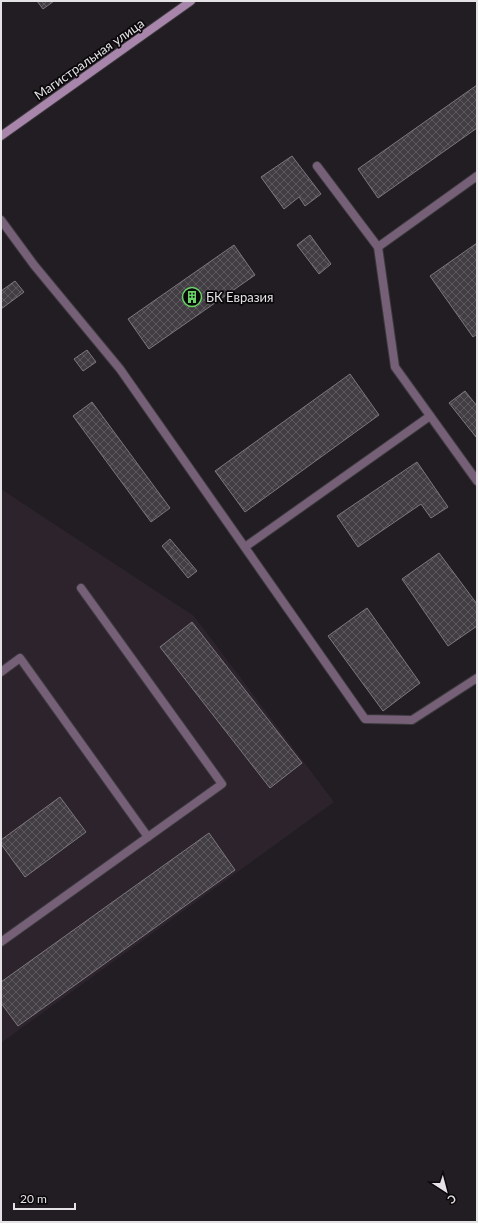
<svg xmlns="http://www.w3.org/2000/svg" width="478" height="1223" viewBox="0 0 478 1223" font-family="Lato,sans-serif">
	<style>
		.built { fill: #2c232d }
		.building { fill: url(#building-cross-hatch); stroke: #7d777e }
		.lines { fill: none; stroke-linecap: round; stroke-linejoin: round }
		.lane-casing { stroke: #3c393d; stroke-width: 10 }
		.secondary-casing { stroke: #3c393d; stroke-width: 10 }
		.lane { stroke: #756078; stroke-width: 8 }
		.secondary { stroke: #a885ab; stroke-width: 8 }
		.labels { text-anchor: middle; stroke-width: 3.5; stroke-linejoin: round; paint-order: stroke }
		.street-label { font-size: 13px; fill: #e5e2e5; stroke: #0a080a }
		.poi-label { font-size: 13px; fill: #e5e2e5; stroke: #0a080a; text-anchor: start }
	</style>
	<defs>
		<pattern id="building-cross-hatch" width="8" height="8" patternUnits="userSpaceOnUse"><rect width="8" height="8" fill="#423d43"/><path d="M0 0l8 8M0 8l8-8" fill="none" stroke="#5d595e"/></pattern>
	</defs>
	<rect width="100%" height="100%" fill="#211d22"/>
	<path class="built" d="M1,489L194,616L334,802L1,1043Z"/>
	<g class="building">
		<path d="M37,1H54L43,9Z"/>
		<path d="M477,85V128L378,198L358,169Z"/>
		<path d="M292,156L321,194L305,206L299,197L284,209L261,177Z"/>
		<path d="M310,235L331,264L319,274L297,245Z"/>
		<path d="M477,243V334L473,337L430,276Z"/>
		<path d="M234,245L255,275L149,349L128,319Z"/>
		<path d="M15,281L24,292L1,309V291Z"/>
		<path d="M87,350L96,362L83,371L74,359Z"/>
		<path d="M350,374L379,415L245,512L215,471Z"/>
		<path d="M465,391L477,406V436L476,437L449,403Z"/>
		<path d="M92,402L170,508L151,522L73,416Z"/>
		<path d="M417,462L448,507L431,518L421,504L358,547L337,516Z"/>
		<path d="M170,539L197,571L188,578L162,546Z"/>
		<path d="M439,553L477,604V626L448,646L402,579Z"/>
		<path d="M367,608L420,683L383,711L328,636Z"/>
		<path d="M192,622L302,763L270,788L160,647Z"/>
		<path d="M60,797L86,832L25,877L1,844V840Z"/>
		<path d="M209,833L235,870L18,1026L1,1003V982Z"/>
	</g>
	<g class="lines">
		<g class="lane-casing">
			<g id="lane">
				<path d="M317,166L378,247L395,367L477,481"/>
				<path d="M1,220L34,265L120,369L365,719L412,720L477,678"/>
				<path d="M378,247L477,176"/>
				<path d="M245,547L430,416"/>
				<path d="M1,672L20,658L148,837"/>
				<path d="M1,942L222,784L81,588"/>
			</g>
		</g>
		<g class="secondary-casing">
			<path id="secondary" d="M1,136L191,1"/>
		</g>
		<use href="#lane" class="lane"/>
		<use href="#secondary" class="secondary"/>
	</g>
	<defs>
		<g id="building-ring" transform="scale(1)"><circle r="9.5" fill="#0a080a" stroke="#68d465" stroke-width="1.5"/><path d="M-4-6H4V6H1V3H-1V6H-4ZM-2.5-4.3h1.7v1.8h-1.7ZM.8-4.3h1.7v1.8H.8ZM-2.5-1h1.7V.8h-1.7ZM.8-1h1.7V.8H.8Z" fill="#68d465"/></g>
	</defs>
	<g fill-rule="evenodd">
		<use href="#building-ring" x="192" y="297"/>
	</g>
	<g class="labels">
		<g class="street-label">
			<text transform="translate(89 59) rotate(-35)" y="5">Магистральная улица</text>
		</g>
		<g class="poi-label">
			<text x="206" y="302">БК Евразия</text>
		</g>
	</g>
	<rect width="478" height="1223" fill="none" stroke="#e5e2e5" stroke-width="4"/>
	<g transform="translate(446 1191) rotate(144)" stroke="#0a080a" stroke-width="3" paint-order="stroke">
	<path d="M0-3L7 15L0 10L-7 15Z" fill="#e5e2e5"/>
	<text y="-6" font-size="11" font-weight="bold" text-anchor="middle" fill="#e5e2e5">С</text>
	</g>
	<path d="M14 1203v6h61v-6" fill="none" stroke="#e5e2e5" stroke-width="2"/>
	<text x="20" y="1203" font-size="12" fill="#e5e2e5" stroke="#0a080a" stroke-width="3" paint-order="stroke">20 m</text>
</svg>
